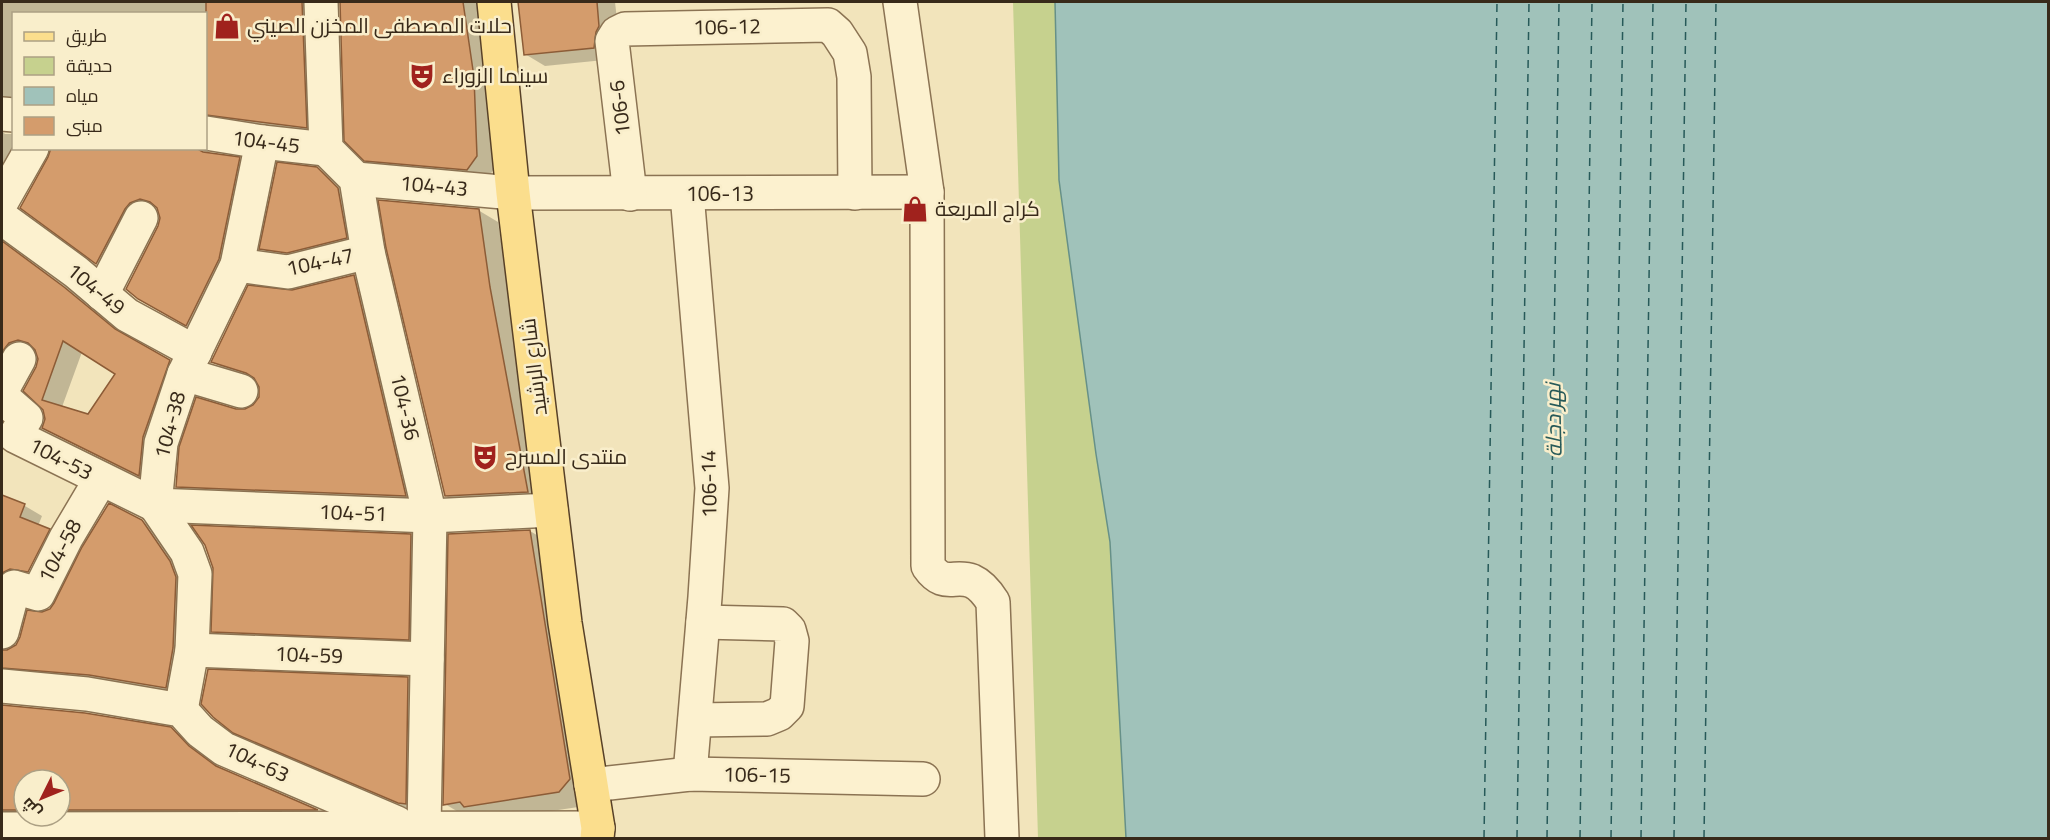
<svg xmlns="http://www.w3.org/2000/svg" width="2050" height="840" viewBox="0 0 2050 840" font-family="Georgia,Cairo,serif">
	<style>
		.green { fill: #c6d18e }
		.water { fill: #a0c2ba; stroke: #669088; stroke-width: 1.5 }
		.shadow { fill: #0003; fill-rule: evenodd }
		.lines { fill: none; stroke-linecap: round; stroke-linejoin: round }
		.ferry { stroke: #275a59; stroke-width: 1.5; stroke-dasharray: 8 6; stroke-linecap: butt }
		.building { fill: #d49c6c; stroke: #8c5c37; stroke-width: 1.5; fill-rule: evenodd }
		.minor-casing { stroke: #8b7353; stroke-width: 36 }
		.major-casing { stroke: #584128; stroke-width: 36 }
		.minor { stroke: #fcf1cf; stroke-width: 33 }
		.major { stroke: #fbde8d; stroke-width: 33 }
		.labels { text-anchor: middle; stroke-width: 5; stroke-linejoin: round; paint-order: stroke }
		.poi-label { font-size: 21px; fill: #382a1a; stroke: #f9eecb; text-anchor: start }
		.street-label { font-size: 21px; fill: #382a1a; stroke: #f9eecb }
		.water-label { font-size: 22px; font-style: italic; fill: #275a59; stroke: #f9eecb }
	</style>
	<rect width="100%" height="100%" fill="#f2e4bb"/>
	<path class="green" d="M1013,2H1055L1059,180L1096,454L1110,542L1126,838H1038Z"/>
	<path class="water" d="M1055,2H2048V838H1126L1110,542L1096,454L1059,180Z"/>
	<g class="shadow">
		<path d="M3,2H326L325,138L206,141L209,154L239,159L258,170L206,336L158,310L159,227L161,216L158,208L135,194L133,197L157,211L150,213L116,274L97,263L22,207L50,158L52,148H206V14H14L13,108L2,101Z"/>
		<path d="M341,2H480L495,167L487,180L385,171L365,160L346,140Z"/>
		<path d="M520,2H615L619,37L614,59L545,66L525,54Z"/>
		<path d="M2,131L5,134H14L4,238L10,246L84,300L133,341L188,372L158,486L44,428L46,419L45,410L25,390L37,369L39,359L37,351L28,354L2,384ZM82,352L117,374L89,416L62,407Z"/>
		<path d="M317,168L332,177L352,198L360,246L302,260L275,257L261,248Z"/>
		<path d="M478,210L498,222L510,300L547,503L466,507L446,496Z"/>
		<path d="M354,276L372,287L424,506L196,497L177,486L235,410L245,411L254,406L260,397L261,387L257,380L231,372L212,362L292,292Z"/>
		<path d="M2,496L25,506L42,516L38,526L47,530L24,578L26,579L50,531L67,540L2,637Z"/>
		<path d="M142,521L160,532L188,572L184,698L2,693V648L3,652L17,646L42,614L51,610Z"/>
		<path d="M530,531L555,546L585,806L491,820L470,819L445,804Z"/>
		<path d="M410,535L428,545L426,649L230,641L213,631L215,575L206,545Z"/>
		<path d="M408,679L430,692L422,815L258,745L234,731Z"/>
		<path d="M2,699L3,706L171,729L189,740L207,758L225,771L318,811L332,819L2,826ZM24,780H60V816H24Z"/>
	</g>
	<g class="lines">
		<g class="ferry">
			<path d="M1484,838L1497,2"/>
			<path d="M1517,838L1529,2"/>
			<path d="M1547,838L1559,2"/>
			<path d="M1580,838L1592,2"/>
			<path d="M1611,838L1623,2"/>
			<path d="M1641,838L1653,2"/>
			<path d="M1674,838L1686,2"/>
			<path d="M1704,838L1716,2"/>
		</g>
	</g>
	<g class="building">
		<path d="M206,2H302L307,128L206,115Z"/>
		<path d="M340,2H463L474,77L477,156L467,170L364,161L344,141Z"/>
		<path d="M518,2H597L599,26L596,32L594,48L524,55Z"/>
		<path d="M51,148H196L203,152L240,157L219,259L186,326L138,299L126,289L158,226L160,218L157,208L150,202L140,199L130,203L125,209L96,264L20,208L48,157Z"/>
		<path d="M277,162L317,167L338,188L347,238L287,253L259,249Z"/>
		<path d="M378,200L479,209L490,287L528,492L445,496L386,248Z"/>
		<path d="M2,241L64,287L115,329L170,360L143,437L139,476L42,428L45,419L43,410L23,391L36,367L38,359L35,350L28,343L18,340L9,343L2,352ZM63,341L115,374L88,414L42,400Z"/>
		<path d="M354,275L406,496L176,487L179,447L196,397L236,409H245L253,405L259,397V387L254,378L246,373L211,362L248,285L292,290Z"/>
		<path d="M2,495L25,504L20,517L50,529L28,572L10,569L2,573Z"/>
		<path d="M109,503L142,520L170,561L176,577L173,648L166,688L89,675L2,668V650H7L16,645L20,637L27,610L42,612L50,609L54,603L82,547Z"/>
		<path d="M191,525L411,534L409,640L211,632L213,568L205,545Z"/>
		<path d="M530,530L570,779L559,792L464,807L460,802L443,805L448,534Z"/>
		<path d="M208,669L408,677L406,804L398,803L233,733L213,717L201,704Z"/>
		<path d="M2,705L85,713L171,727L189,746L216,766L318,810H60V780H24V810H2Z"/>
	</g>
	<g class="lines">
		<g class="minor-casing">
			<g id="minor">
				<path d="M321,2L326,149L356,179L368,252L430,516L424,828"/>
				<path d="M900,2L927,192L928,566C944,589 954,574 972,581C981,585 988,594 993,602L1002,838"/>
				<path d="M2,114L14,115"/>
				<path d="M206,133L262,142L326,149"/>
				<path d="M356,179L513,193L927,192"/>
				<path d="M630,194L612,41L617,33L625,29L828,25L837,33L850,53L854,77L855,193"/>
				<path d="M687,194L712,488L705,597L690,774"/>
				<path d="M2,201L32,148"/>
				<path d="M2,218L76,272L127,315L195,352"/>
				<path d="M237,265L288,272L368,252"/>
				<path d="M102,294L141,218"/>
				<path d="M184,374L241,391"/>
				<path d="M2,390L19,359"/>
				<path d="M2,397L26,418L15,436L155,505L430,516L551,510"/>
				<path d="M2,632L14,587L38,594L66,538L101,479"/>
				<path d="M192,650L427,659"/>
				<path d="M2,686L87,694L181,710L200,731L224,749L397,823"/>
				<path d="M181,710L192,650L195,574L187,552L155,505L161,443L184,374L237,265L262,142"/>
				<path d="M695,720L767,719L779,714L787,706L792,641L789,630L783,624L703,622"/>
				<path d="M591,785L690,774L923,779"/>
				<path d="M2,829L598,828"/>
			</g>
		</g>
		<g class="major-casing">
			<path id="major" d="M494,2L513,193L565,623L598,828L597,838"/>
		</g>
		<use href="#minor" class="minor"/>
		<use href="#major" class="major"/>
	</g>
	<defs>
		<g id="shop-bare" transform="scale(2.07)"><path d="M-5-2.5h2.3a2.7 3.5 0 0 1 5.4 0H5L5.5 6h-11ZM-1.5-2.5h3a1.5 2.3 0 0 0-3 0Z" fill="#a0221d" stroke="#f9eecb" stroke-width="2.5" paint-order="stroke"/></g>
		<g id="theatre-bare" transform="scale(2.07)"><path d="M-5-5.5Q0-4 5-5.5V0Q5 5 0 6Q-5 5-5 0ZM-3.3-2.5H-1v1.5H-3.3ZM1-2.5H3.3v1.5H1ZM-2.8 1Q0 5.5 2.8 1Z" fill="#a0221d" stroke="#f9eecb" stroke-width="2.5" paint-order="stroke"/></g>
	</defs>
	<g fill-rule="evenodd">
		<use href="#shop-bare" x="227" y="26"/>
		<use href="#theatre-bare" x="422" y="76"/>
		<use href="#shop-bare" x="915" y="209"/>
		<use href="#theatre-bare" x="485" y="457"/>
	</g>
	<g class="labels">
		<g class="poi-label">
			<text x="247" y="33">حلات المصطفى المخزن الصيني</text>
			<text x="442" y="83">سينما الزوراء</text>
			<text x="935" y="216">كراج المربعة</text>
			<text x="505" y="464">منتدى المسرح</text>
		</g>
		<g class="street-label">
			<text transform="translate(727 27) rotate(-1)" y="7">106-12</text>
			<text transform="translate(620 108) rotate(-97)" y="7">106-6</text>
			<text transform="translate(266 142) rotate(7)" y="7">104-45</text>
			<text transform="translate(434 186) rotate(5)" y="7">104-43</text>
			<text x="720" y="201">106-13</text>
			<text transform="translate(320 262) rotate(-12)" y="7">104-47</text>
			<text transform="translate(96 289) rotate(39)" y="7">104-49</text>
			<text transform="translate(534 367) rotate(-97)" y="7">شارع الرشيد</text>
			<text transform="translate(405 407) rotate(77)" y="7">104-36</text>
			<text transform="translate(170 425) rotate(-75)" y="7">104-38</text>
			<text transform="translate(61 459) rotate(27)" y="7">104-53</text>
			<text transform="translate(709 484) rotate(-91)" y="7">106-14</text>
			<text transform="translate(353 513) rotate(2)" y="7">104-51</text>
			<text transform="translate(60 551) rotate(-62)" y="7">104-58</text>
			<text transform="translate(309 655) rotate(2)" y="7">104-59</text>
			<text transform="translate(257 762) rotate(25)" y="7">104-63</text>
			<text transform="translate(757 775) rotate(1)" y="7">106-15</text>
		</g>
		<g class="water-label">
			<text transform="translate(1553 420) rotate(-91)" y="8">نهر دجلة</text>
		</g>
	</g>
	<rect width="2050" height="840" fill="none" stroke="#382a1a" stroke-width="6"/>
	<rect x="12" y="12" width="195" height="138" fill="#f9eecb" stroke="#aca084" stroke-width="1.5"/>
	<rect x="24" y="32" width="30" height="9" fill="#fbde8d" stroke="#aca084" stroke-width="1.5"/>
	<text x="66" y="42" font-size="18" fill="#382a1a">طريق</text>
	<rect x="24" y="57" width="30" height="18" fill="#c6d18e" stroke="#aca084" stroke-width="1.5"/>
	<text x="66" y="72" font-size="18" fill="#382a1a">حديقة</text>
	<rect x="24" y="87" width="30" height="18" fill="#a0c2ba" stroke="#aca084" stroke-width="1.5"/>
	<text x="66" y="102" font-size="18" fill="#382a1a">مياه</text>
	<rect x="24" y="117" width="30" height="18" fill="#d49c6c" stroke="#aca084" stroke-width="1.5"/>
	<text x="66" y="132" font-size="18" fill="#382a1a">مبنى</text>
	<g transform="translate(42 798) rotate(227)"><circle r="28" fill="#f9eecb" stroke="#aca084" stroke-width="1.5"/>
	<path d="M0-4.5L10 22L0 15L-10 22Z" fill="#a0221d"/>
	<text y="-9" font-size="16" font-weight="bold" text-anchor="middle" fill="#382a1a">ش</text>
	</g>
</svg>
